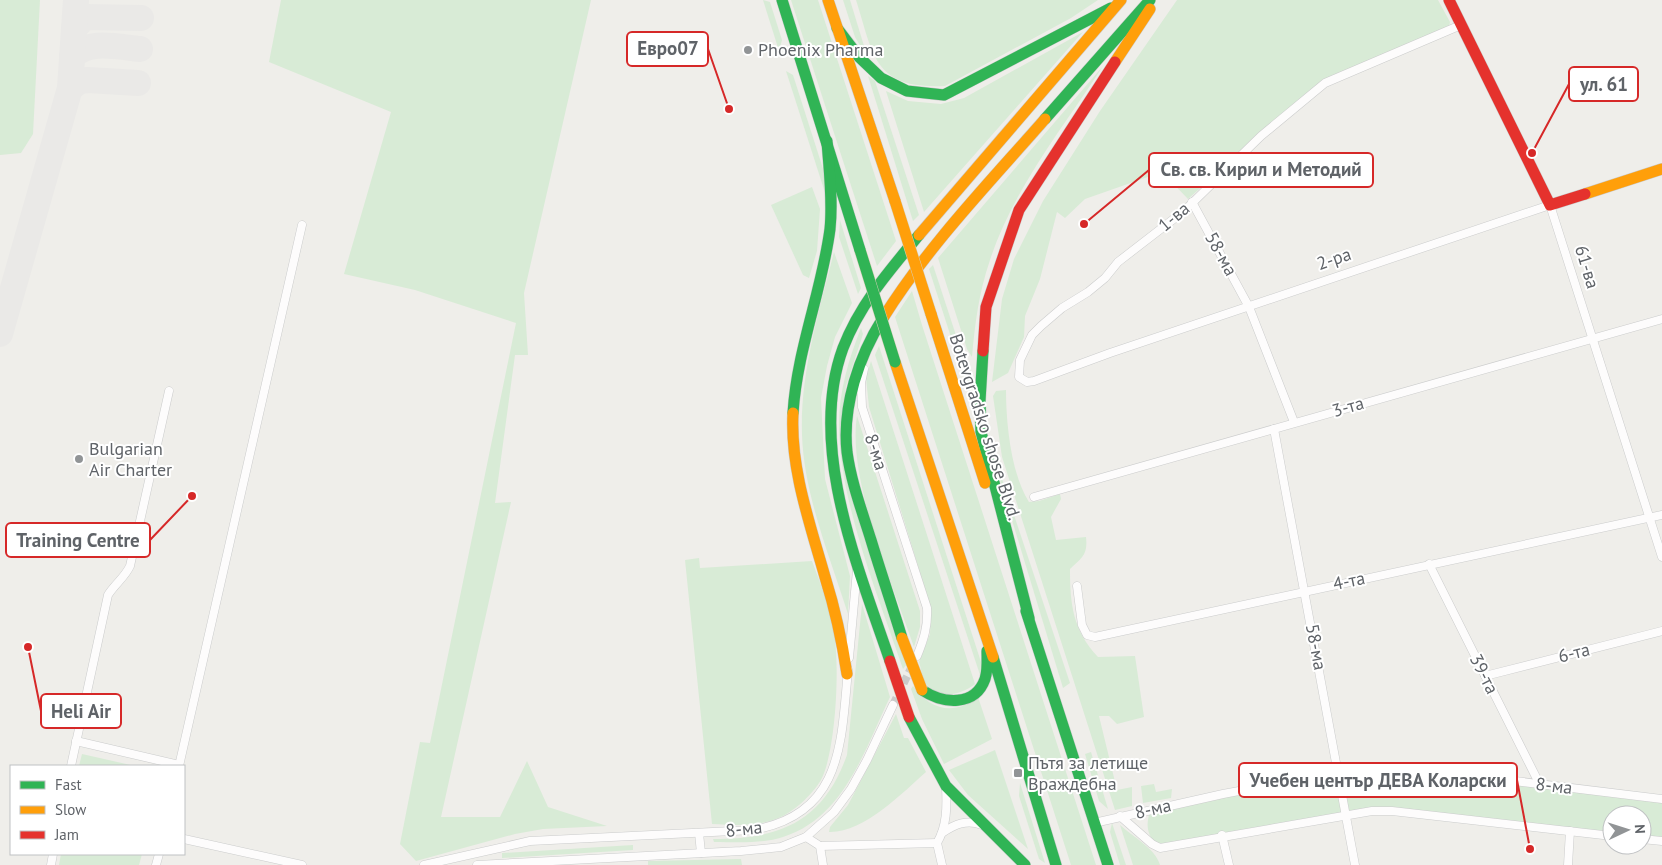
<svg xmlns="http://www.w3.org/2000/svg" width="1662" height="865" viewBox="0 0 1662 865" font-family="'PT Sans',sans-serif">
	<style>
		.green { fill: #d8ebd6 }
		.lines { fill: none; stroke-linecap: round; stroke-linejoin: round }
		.taxiway { stroke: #eae9e7; stroke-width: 26 }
		.street-tunnel { stroke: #cbcbca; stroke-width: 8; stroke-dasharray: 8 4; stroke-linecap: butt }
		.street-casing { stroke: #cbcccc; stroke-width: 9 }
		.fast-casing { stroke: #cacacb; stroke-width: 12 }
		.slow-casing { stroke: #cacacb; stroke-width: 12 }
		.jam-casing { stroke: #cacacb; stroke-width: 12 }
		.street { stroke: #fdfcfc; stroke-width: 8 }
		.fast { stroke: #30b455; stroke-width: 11 }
		.slow { stroke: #ff9f0a; stroke-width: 11 }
		.jam { stroke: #e5322d; stroke-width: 11 }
		.fast-bridge-casing { stroke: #d7ceb8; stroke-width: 12; stroke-linecap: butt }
		.slow-bridge-casing { stroke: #d7ceb8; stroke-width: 12; stroke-linecap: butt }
		.jam-bridge-casing { stroke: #d7ceb8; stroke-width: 12; stroke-linecap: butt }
		.fast-bridge { stroke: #30b455; stroke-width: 11 }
		.slow-bridge { stroke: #ff9f0a; stroke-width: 11 }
		.jam-bridge { stroke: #e5322d; stroke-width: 11 }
		.poi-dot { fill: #919496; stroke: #fff; stroke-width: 2 }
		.labels { text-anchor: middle; stroke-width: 4; stroke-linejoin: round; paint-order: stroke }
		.poi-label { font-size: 18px; fill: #5f6368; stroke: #fff; text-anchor: start }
		.street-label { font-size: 18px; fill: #5f6368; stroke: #fff }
		.leader { fill: none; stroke: #d62828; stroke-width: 2 }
		.callout-dot { fill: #d62828; stroke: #fff; stroke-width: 2 }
		.callout { fill: #fff; stroke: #d62828; stroke-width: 2 }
		.callout-label { font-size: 19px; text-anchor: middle; font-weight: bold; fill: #5f6368 }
	</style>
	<rect width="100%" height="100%" fill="#efeeea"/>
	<g class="green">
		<path d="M0,0H40L33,134L21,153L0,155Z"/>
		<path d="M281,0H591L524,293L528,355H515L495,503L511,502L441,817H500L527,761L548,807L607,826L543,829L515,834L416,861L400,844L420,742L430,743L516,323L415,290L344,274L391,112L269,62Z"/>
		<path d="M763,0L770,2L782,40L779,51Z"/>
		<path d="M791,0H818L887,213L896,241L877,266Z"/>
		<path d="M843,0H850L868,59L855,37Z"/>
		<path d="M856,0H1098L1071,18L945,86C874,89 874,57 856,0Z"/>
		<path d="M1177,0H1438L1450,22L1449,27L1330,78L1310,90L1188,199L1162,172L1085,199L1065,218L1057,212L1040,279L1025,316L1024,337L1008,373L992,382L1002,299L1014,259L1043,201L1100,111Z"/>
		<path d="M1083,32L924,212L886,91L908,101L941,104L964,98Z"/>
		<path d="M1103,66C1063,128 1013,189 990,260C979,292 975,323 972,357L967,349L938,258Z"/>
		<path d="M786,71L793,75L826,178L828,202Z"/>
		<path d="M868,76L875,81L919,215L913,221Z"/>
		<path d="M812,187L820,209L817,251L809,278L803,275L771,205Z"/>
		<path d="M840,220L861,288L858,294L839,237Z"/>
		<path d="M834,252L852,303L835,337L827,366L821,398L825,479L850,576L848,614C830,557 804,495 802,435C800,373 819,312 834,252Z"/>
		<path d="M933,265L970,378L971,392L968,390L929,269Z"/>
		<path d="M912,291L922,325L1096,865H1071L895,317Z"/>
		<path d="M861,328L863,334L846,386L842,423L868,548L906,665L903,669C878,595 839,502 839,424C839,391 849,358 861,328Z"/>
		<path d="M879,346L981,662L980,675L875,355Z"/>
		<path d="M871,361L975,684C961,695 936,702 925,682C922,676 921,668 919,662L930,634L931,608L869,407L866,378Z"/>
		<path d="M1006,390C1006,423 1011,474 1029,502L1039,501L1060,494L1061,499L1051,517L1056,540L1086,537C1088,555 1082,557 1070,569C1070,605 1073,630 1098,657L1135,656L1144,717L1117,724L1109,716H1099L1117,790L1132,787V806L1115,810L1002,457L993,396L996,391Z"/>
		<path d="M857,416L920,611V627L914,647C893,585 847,480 857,416Z"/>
		<path d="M998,467L1070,683L1063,688L1001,484Z"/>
		<path d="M699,558L700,568L812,561C821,585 830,608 834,633C840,665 836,752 821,780C812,795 793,813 776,819C755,827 735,825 712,824L685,560Z"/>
		<path d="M862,604L890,697C865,749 844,818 783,837C762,844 736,842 714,842L713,839C780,839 823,822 847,755Z"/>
		<path d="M913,686C930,710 954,716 978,697L992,739L944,764L922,719L911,689Z"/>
		<path d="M896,714L904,738H908L926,772C902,793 864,833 829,832L830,827L848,805Z"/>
		<path d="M995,750L1028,849L968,795L949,770Z"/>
		<path d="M1091,752L1108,809L1099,801L1085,754Z"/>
		<path d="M82,754L135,766H79Z"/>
		<path d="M1391,769L1662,799V841L1642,839V815H1612V836L1392,811L1160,848C1147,837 1144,824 1152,808L1339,772Z"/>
		<path d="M1020,783L1045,863L1039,859L1019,796Z"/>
		<path d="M1154,784L1156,792L1172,789L1171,798L1143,803L1141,786Z"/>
		<path d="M1112,823L1126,865H1120L1110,832Z"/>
		<path d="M1120,825C1132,836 1156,849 1160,865H1133Z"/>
		<path d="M633,845V850L502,858V853Z"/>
		<path d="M61,854H142L139,865H59Z"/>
		<path d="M741,859L742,865H648V861Z"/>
	</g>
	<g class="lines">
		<g class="taxiway">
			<path d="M74,28L85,17L141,18"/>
			<path d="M72,57C88,39 118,47 140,49"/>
			<path d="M70,88L80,81L88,80L138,83"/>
			<path d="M0,334L70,88L76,0"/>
		</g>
		<path class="street-tunnel" d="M893,705L913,664"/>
		<g class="street-casing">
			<g id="street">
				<path d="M1461,25L1325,83L1261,136L1184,211L1118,262L1105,278L1088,292L1062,308L1041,326L1032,335L1020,360L1019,377L1027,382L1034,381L1110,353L1550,205L1662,557"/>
				<path d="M1192,202L1249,307L1294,422"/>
				<path d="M864,369L861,383L862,407L927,608C928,626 924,639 917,656"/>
				<path d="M1274,429L1355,865"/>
				<path d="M1034,497L1662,319"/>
				<path d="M1429,564L1540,785"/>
				<path d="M1077,586L1082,625L1087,635L1095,637L1662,515"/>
				<path d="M849,658L857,570"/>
				<path d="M1485,676L1662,631"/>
				<path d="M76,741L179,765"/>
				<path d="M71,766L108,595C115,584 125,577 130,566L169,391"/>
				<path d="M179,766L302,225"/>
				<path d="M1120,816L1152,844L1160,848L1372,811H1392L1612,836"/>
				<path d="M1094,823L1223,794L1339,772L1370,769L1449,773L1662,799"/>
				<path d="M699,833L701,853"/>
				<path d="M942,833C955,824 967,819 982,825"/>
				<path d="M1222,835L1229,865"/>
				<path d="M806,837L820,846L823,865"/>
				<path d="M184,839L302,865"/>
				<path d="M1642,839L1662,841"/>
				<path d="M820,846L937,843"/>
				<path d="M51,865L53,854"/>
				<path d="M156,865L159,854"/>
				<path d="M424,865L530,841L753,830C843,814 841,743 848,670"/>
				<path d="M477,865L741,851L781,847L806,837L834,812L851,789L867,760L893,705"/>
				<path d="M942,865L937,843C947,826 947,807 946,787"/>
				<path d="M1568,865L1570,831"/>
			</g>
		</g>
		<g class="fast-casing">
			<g id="fast">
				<path d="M782,0L860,250"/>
				<path d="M837,28L859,57L881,78L907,91L944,95L1111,8"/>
				<path d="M1045,119L1150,0"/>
				<path d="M883,318C859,356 842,406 847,452C851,482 862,511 871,540C881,573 892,605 902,638"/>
				<path d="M983,351L980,401L981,432L1029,618"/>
				<path d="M793,413C797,349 822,291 830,229C833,200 829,170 827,141"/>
				<path d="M1026,611L1108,865"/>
				<path d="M993,657L1056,865"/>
				<path d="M890,661C858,567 807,446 843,348C860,304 889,271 919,235"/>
				<path d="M922,690C943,704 975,707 985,679C988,670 987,660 987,651"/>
				<path d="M909,717L946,786L1025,865"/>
			</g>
		</g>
		<g class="slow-casing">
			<g id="slow">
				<path d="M828,0L895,201"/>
				<path d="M1115,62L1150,9"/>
				<path d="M1585,194L1662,169"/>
				<path d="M919,235L1121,0"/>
				<path d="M931,314L985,483"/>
				<path d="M883,318C928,246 989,183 1045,119"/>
				<path d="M895,362L993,657"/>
				<path d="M793,413C790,468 810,524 825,577C835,609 842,641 847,674"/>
			</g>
		</g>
		<g class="jam-casing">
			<g id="jam">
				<path d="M1449,0L1550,205L1585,194"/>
				<path d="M983,351L986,307L1019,210L1115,62"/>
			</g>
		</g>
		<use href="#street" class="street"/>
		<use href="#fast" class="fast"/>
		<use href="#slow" class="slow"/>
		<use href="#jam" class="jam"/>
		<g class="fast-bridge-casing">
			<path id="fast-bridge" d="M860,250L895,362"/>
		</g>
		<g class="slow-bridge-casing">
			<g id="slow-bridge">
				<path d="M895,201L931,314"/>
				<path d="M902,638L922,690"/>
			</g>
		</g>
		<g class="jam-bridge-casing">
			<path id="jam-bridge" d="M890,661L909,717"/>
		</g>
		<use href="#fast-bridge" class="fast-bridge"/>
		<use href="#slow-bridge" class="slow-bridge"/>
		<use href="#jam-bridge" class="jam-bridge"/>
	</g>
	<g class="poi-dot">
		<circle cx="748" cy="50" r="5"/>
		<circle cx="79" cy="459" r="5"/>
		<rect x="1013" y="768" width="10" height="10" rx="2.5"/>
	</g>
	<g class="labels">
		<g class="poi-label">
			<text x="758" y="56">Phoenix Pharma</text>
			<text x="89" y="455">Bulgarian<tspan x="89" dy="21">Air Charter</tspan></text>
			<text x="1028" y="769">Пътя за летище<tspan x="1028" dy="21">Враждебна</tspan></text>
		</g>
		<g class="street-label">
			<text transform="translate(1174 217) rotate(-40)" y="6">1-ва</text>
			<text transform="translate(1221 254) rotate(61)" y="6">58-ма</text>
			<text transform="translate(1334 259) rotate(-19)" y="6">2-ра</text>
			<text transform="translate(1587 267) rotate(73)" y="6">61-ва</text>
			<text transform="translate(1348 407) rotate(-16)" y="6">3-та</text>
			<text transform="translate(985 427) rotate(72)" y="6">Botevgradsko shose Blvd.</text>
			<text transform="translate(876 452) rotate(72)" y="6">8-ма</text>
			<text transform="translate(1349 581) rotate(-12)" y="6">4-та</text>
			<text transform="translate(1316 647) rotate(79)" y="6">58-ма</text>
			<text transform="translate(1574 653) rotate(-14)" y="6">6-та</text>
			<text transform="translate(1484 674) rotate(63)" y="6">39-та</text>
			<text transform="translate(1554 786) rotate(7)" y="6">8-ма</text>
			<text transform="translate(1153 809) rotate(-13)" y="6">8-ма</text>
			<text transform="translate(744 829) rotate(-6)" y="6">8-ма</text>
		</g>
	</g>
	<path class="leader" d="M729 109L708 49M1532 153L1569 84M1084 224L1149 170M192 496L150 540M28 647L41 711M1530 849L1517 780"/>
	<g class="callout-dot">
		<circle cx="729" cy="109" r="5"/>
		<circle cx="1532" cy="153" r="5"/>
		<circle cx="1084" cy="224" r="5"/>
		<circle cx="192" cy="496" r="5"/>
		<circle cx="28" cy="647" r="5"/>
		<circle cx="1530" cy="849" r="5"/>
	</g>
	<g class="callout">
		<rect x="627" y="32" width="81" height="34" rx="5"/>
		<rect x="1569" y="67" width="69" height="34" rx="5"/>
		<rect x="1149" y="153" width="224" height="34" rx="5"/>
		<rect x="6" y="523" width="144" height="34" rx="5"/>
		<rect x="41" y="694" width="80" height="34" rx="5"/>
		<rect x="1239" y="763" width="278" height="34" rx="5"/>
	</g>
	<g class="callout-label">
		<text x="668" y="55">Евро07</text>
		<text x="1604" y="91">ул. 61</text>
		<text x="1261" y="176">Св. св. Кирил и Методий</text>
		<text x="78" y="547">Training Centre</text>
		<text x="81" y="718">Heli Air</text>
		<text x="1378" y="787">Учебен център ДЕВА Коларски</text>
	</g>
	<rect x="10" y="765" width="175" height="90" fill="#ffffff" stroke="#bfc1c3"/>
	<rect x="20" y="781" width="25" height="8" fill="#30b455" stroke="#bfc1c3"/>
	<text x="55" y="790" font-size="15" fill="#5f6368">Fast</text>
	<rect x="20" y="806" width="25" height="8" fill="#ff9f0a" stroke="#bfc1c3"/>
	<text x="55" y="815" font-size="15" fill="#5f6368">Slow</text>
	<rect x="20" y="831" width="25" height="8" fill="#e5322d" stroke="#bfc1c3"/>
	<text x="55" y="840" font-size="15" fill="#5f6368">Jam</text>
	<g transform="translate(1627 830) rotate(86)"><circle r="24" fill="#ffffff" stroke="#bfc1c3"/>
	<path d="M0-4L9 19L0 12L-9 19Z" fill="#919496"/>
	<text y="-8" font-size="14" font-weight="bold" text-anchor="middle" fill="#5f6368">N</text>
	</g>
</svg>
